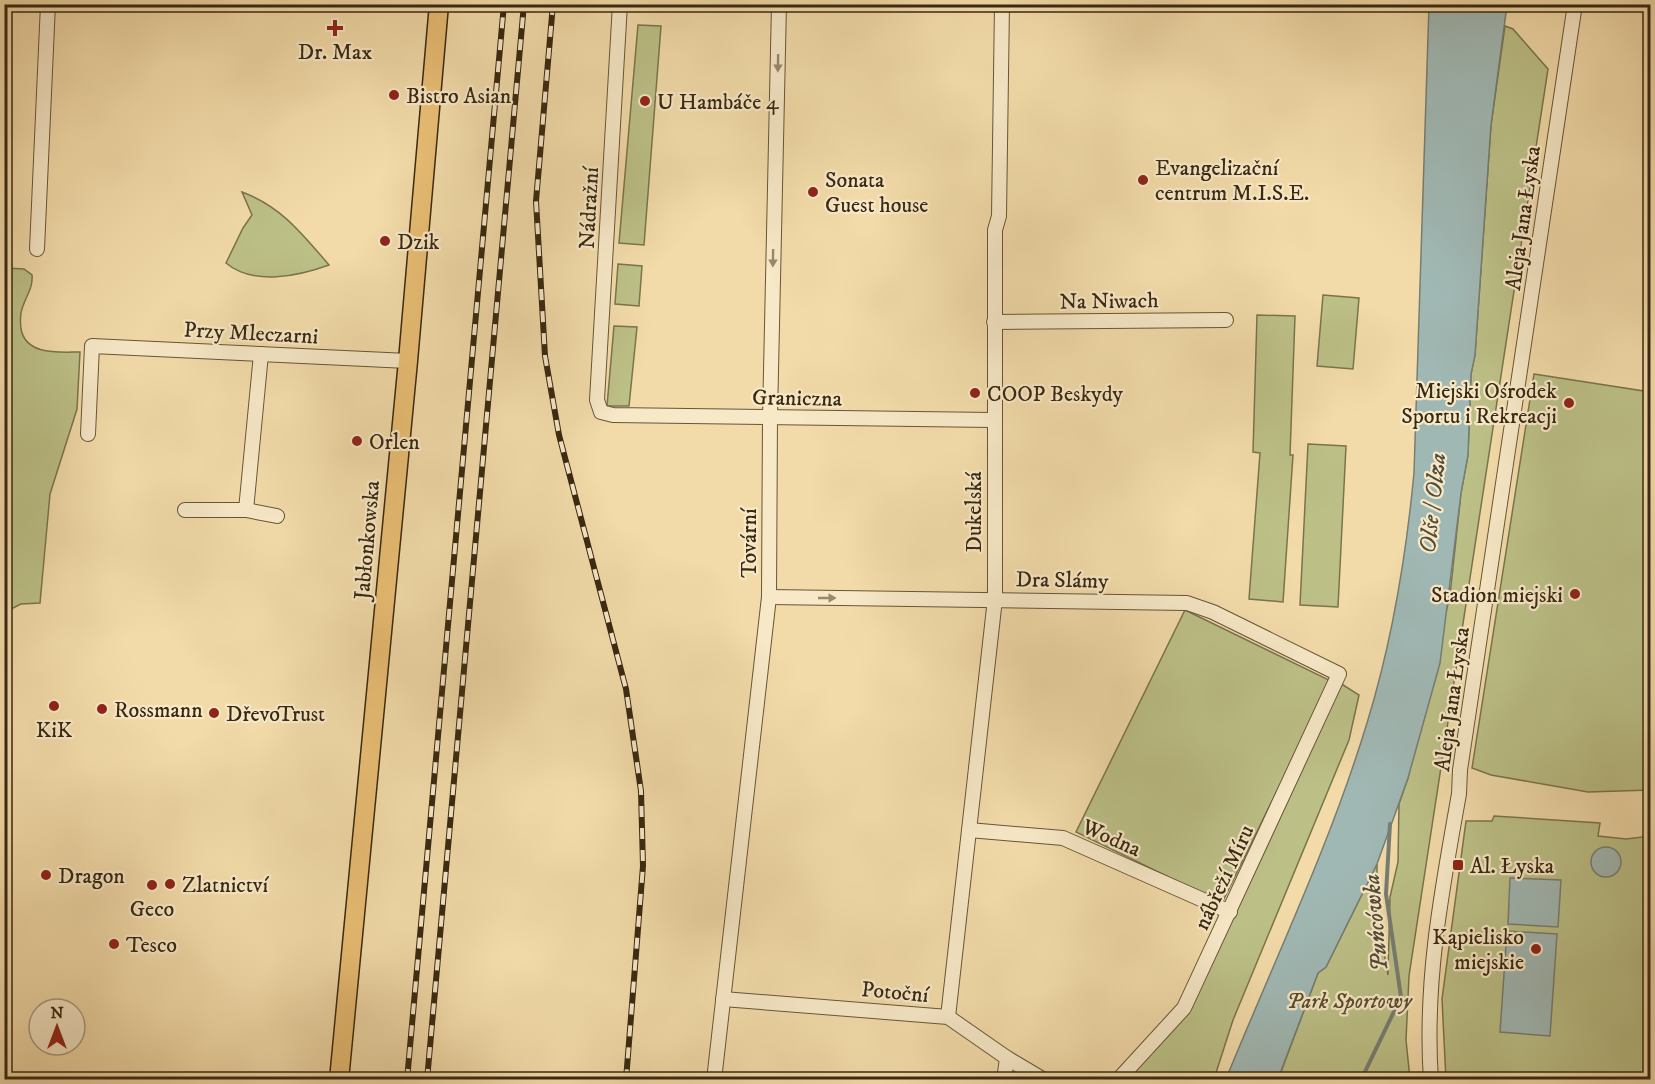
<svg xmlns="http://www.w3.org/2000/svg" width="1655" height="1084" viewBox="0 0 1655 1084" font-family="'IM FELL DW Pica',serif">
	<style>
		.green { fill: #bcc087; stroke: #7a744c; stroke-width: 1.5 }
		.water { fill: #a0b8b4; stroke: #777e73; stroke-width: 1.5 }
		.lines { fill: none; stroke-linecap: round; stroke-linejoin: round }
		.stream { stroke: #777e73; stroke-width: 4 }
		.minor-casing { stroke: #675538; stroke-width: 16 }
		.major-casing { stroke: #392812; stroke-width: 21 }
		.minor { stroke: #f7e8c7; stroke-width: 14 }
		.major { stroke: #e9be74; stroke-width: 18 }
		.rail-casing { stroke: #392812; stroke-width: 6 }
		.rail { stroke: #f7e8c7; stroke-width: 4; stroke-dasharray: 11; stroke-linecap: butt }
		.oneway { fill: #98886c }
		.poi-dot { fill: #8f2418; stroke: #f7e8c7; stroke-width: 2 }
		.labels { text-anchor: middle; stroke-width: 4.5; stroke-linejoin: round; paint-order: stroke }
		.poi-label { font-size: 22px; fill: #392812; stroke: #f7e8c7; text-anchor: start }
		.street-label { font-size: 22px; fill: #392812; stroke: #f7e8c7 }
		.park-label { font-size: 22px; font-style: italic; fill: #5a4e2f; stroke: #f7e8c7 }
		.water-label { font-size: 24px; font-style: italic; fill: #534c3a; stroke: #f7e8c7 }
	</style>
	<rect width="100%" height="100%" fill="#f2dba9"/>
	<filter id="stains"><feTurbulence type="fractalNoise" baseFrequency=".00333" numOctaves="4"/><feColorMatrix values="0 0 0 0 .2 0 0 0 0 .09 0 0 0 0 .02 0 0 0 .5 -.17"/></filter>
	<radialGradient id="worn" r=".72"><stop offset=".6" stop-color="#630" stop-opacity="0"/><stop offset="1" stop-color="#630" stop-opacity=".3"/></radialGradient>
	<g class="green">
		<path d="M638,25L661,26L644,245L619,243Z"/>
		<path d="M1505,26L1513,29L1548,69L1409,976L1406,1040L1410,1079L1278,1080L1318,973L1326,967L1377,864V914L1388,975L1390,897L1398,862L1399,804L1408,778L1450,595L1461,493L1468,455L1471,374L1475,355L1491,125Z"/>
		<path d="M242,192C282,207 302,234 329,265C299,276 253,286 226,263L243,228L252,215Z"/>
		<path d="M618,264L642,266L639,306L615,304Z"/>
		<path d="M5,268L24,269L32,275C33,288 27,294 23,306C20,313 20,321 21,329C26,356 60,352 80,352L77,409L50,494L40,603L21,604L5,612Z"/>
		<path d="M1323,295L1359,298L1353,369L1317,366Z"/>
		<path d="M1257,315L1295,316L1290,455H1293L1283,602L1249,599L1260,453L1253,452Z"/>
		<path d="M614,326L637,327L629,406H607Z"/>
		<path d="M1534,374L1650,392V790L1588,792L1491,775L1472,768Z"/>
		<path d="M1308,444L1346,446L1338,607L1300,605Z"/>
		<path d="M1185,610L1331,681L1222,903L1076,832Z"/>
		<path d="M1340,683L1359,695L1349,740L1233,1020L1214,1079L1125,1080L1188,1013Z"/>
		<path d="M1494,816L1600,823L1598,836L1626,839L1650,836V1079L1446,1080L1442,999L1466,821H1492Z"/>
	</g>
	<g class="water">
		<path d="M1429,5H1507L1491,125L1475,355L1471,374L1468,455L1461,493L1440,663L1408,778L1377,864L1326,967L1318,973L1278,1079H1226C1274,961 1330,845 1367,723C1392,642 1406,557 1414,473Z"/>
		<circle cx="1606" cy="862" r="15"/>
		<path d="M1510,878L1561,880L1558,927L1508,924Z"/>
		<path d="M1507,931L1557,934L1550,1036L1500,1032Z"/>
	</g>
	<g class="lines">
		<g class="stream">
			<path d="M1650,907V956"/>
			<path d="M1361,1080L1401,997L1386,894L1390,824"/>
		</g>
		<g class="minor-casing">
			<g id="minor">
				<path d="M620,4L597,400L601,412L613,415L993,420"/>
				<path d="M37,249L48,4"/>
				<path d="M994,322L1226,320"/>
				<path d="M88,434L92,346L408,361"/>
				<path d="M185,510H246L277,516"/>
				<path d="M246,510L261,354"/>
				<path d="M769,597L1187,603L1213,612L1339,674L1184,1008L1118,1080"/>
				<path d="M969,830L1063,838L1230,912"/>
				<path d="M723,999L948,1017L1007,1058L1044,1080"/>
				<path d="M948,1017L995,599V230L999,216L1002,4"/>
				<path d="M714,1080L769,597L770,417L779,4"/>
				<path d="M1004,1080L1007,1058"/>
				<path d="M1431,1080C1424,982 1442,889 1459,794L1460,770L1575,4"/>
			</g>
		</g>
		<g class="major-casing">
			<path id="major" d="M339,1080L408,361L439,4"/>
		</g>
		<use href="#minor" class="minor"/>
		<use href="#major" class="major"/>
		<g class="rail-casing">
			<g id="rail">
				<path d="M553,4L536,201L545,356L559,435L626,689L641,791L643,866L626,1080"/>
				<path d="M407,1080L504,4"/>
				<path d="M427,1080L524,4"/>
			</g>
		</g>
		<use href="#rail" class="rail"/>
	</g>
	<defs><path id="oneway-solid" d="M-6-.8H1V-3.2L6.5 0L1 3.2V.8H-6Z" transform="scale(1.5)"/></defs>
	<g class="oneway">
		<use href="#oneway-solid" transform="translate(778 63) rotate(91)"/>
		<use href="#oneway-solid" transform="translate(773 258) rotate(91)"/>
		<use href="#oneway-solid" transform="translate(827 598)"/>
	</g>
	<g class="poi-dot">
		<path d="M332 19h6v6h6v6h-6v6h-6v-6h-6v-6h6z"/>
		<circle cx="394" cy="95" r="6"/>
		<circle cx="645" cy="101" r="6"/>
		<circle cx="1143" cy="180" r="6"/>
		<circle cx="813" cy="192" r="6"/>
		<circle cx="385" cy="241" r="6"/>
		<circle cx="975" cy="393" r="6"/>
		<circle cx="1569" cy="403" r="6"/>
		<circle cx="357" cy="441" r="6"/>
		<circle cx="1575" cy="594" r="6"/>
		<circle cx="54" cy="706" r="6"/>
		<circle cx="102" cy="709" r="6"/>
		<circle cx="214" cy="713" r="6"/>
		<rect x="1452" y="859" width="12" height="12" rx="3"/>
		<circle cx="46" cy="875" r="6"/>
		<circle cx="170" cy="884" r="6"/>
		<circle cx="152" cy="885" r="6"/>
		<circle cx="114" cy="944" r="6"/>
		<circle cx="1536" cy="949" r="6"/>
	</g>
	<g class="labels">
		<g class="poi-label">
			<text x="335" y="59" text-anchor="middle">Dr. Max</text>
			<text x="406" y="103">Bistro Asian</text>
			<text x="657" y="109">U Hambáče 4</text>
			<text x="1155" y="175">Evangelizační<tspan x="1155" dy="25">centrum M.I.S.E.</tspan></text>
			<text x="825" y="187">Sonata<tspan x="825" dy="25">Guest house</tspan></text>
			<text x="397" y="249">Dzik</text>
			<text x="1557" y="398" text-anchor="end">Miejski Ośrodek<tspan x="1557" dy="25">Sportu i Rekreacji</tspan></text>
			<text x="987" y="401">COOP Beskydy</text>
			<text x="369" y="449">Orlen</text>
			<text x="1563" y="602" text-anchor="end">Stadion miejski</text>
			<text x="114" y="717">Rossmann</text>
			<text x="226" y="721">DřevoTrust</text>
			<text x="54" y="737" text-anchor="middle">KiK</text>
			<text x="1470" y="873">Al. Łyska</text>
			<text x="58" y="883">Dragon</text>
			<text x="182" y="892">Zlatnictví</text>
			<text x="152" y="916" text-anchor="middle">Geco</text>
			<text x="1524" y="944" text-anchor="end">Kąpielisko<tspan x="1524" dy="25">miejskie</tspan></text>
			<text x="126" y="952">Tesco</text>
		</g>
		<g class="street-label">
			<text transform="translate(588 208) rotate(-87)" y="8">Nádražní</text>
			<text transform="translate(1522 218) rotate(-82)" y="8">Aleja Jana Łyska</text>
			<text transform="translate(1109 300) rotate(-1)" y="8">Na Niwach</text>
			<text transform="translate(251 332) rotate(3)" y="8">Przy Mleczarni</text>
			<text transform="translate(797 397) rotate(1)" y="8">Graniczna</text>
			<text transform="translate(973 512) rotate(-90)" y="8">Dukelská</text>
			<text transform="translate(366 540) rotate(-85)" y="8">Jabłonkowska</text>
			<text transform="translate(748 543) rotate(-90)" y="8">Tovární</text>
			<text transform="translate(1062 579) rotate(1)" y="8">Dra Slámy</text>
			<text transform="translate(1451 699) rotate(-82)" y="8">Aleja Jana Łyska</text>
			<text transform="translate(1112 837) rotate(24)" y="8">Wodna</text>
			<text transform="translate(1223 877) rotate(-65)" y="8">nábřeží Míru</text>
			<text transform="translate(895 991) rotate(5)" y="8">Potoční</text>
		</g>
		<g class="park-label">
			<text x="1349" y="1008">Park Sportowy</text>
		</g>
		<g class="water-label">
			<text transform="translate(1432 503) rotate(-84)" y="8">Olše / Olza</text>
			<text transform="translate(1375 923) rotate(-95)" y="8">Puńcówka</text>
		</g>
	</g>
	<rect width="1655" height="1084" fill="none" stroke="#f2dba9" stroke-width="24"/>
	<rect x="6" y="6" width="1643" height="1072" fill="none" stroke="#392812" stroke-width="3"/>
	<rect x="12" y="12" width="1631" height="1060" fill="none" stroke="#392812" stroke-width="1.5"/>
	<g transform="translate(57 1027)"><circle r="28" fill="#f7e8c7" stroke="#ab9b7f" stroke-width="1.5"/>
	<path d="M0-4.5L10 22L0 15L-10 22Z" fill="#8f2418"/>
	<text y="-9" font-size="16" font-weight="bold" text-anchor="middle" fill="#392812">N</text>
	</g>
	<rect width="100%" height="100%" filter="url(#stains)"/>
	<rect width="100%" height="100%" fill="url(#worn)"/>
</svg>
